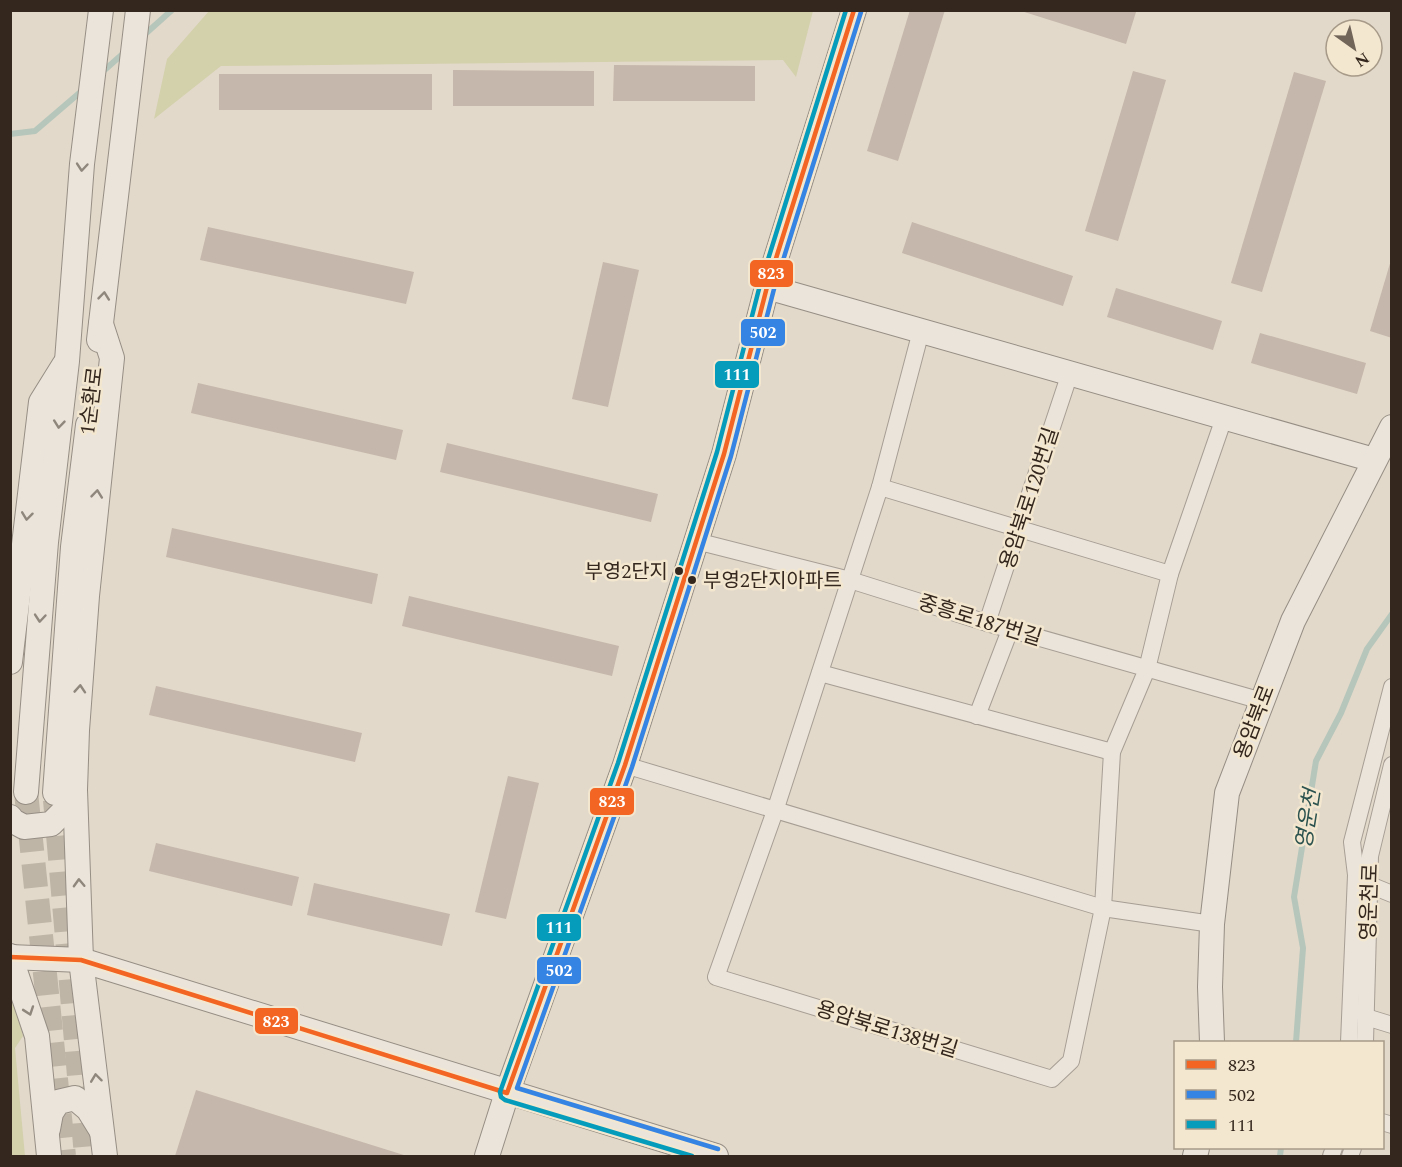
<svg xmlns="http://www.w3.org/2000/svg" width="1402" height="1167" viewBox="0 0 1402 1167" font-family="Spectral,'Noto Sans KR',serif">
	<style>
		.green { fill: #d3d0ac }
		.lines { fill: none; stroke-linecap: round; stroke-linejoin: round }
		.stream { stroke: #b6c6bb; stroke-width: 6 }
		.building { fill: #c5b7ab }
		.secondary-tunnel { stroke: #bfb5a7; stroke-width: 24; stroke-dasharray: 24 12; stroke-linecap: butt }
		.street-casing { stroke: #a79e94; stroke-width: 18 }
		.secondary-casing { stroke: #968e84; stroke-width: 26 }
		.street { stroke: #eae4db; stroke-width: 16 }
		.secondary { stroke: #eae4db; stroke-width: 24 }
		.bus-1-casing { stroke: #f4e7cf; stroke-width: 9 }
		.bus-2-casing { stroke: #f4e7cf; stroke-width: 9 }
		.bus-3-casing { stroke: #f4e7cf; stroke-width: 9 }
		.bus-1 { stroke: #f26522; stroke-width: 4.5 }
		.bus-2 { stroke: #3584e4; stroke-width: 4.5 }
		.bus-3 { stroke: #059cbc; stroke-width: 4.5 }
		.oneway { stroke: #8f867c }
		.bus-dot { fill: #34271d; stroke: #f4e7cf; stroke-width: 2 }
		.labels { text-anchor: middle; stroke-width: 5; stroke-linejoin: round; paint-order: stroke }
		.bus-label { font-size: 20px; fill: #34271d; stroke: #f4e7cf; text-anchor: end }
		.street-label { font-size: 21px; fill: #34271d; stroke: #f4e7cf }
		.water-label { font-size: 22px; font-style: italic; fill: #2c534f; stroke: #f4e7cf }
		.line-badge { stroke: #f4e7cf; stroke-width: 2 }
		.badge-label { font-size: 16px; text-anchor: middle; font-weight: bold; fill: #fff }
	</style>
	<rect width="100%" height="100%" fill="#e2d9ca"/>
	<g class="green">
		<path d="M209,11V10L813,11L796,77L783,60L221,66L154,119L167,59Z"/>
		<path d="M10,997L15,1004L23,1036L15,1048L25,1156H11Z"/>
	</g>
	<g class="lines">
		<g class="stream">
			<path d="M143,36L172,10"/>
			<path d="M100,74L126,51"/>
			<path d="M10,134L35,131L84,89"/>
			<path d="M1296,1042L1303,948L1294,897L1316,761L1341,713L1367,649L1392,614"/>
			<path d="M1280,1156L1281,1148"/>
		</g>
	</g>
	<g class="building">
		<path d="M910,10H945L898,161L867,151Z"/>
		<path d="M1018,10H1129L1136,12L1126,44Z"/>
		<path d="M614,65L755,66V101H613Z"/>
		<path d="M453,70L594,71V106H453Z"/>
		<path d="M1133,71L1166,80L1118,241L1085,231Z"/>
		<path d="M1294,72L1326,81L1262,292L1231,283Z"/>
		<rect x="219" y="74" width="213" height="36"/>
		<path d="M912,222L1073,276L1063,306L902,253Z"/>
		<path d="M208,227L414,272L406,304L200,260Z"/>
		<path d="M1391,260H1392V338L1370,331Z"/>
		<path d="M603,262L639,270L608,407L572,399Z"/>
		<path d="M1116,288L1222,321L1213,350L1107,317Z"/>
		<path d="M1260,333L1366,363L1357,394L1251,363Z"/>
		<path d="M198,383L403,430L396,460L191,413Z"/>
		<path d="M447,443L658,494L651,522L440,472Z"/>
		<path d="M172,528L378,574L372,604L166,557Z"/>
		<path d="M409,596L619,646L612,676L402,626Z"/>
		<path d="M156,686L362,733L355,762L149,715Z"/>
		<path d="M508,776L539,783L506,919L475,912Z"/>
		<path d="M156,843L299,877L292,906L149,871Z"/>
		<path d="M314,883L450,914L442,946L307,915Z"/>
		<path d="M196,1090L407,1156H175Z"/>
	</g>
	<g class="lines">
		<g class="secondary-tunnel">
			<path d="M26,792L64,1156"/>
			<path d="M55,800L86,1156"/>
		</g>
		<g class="street-casing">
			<g id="street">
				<path d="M921,331L880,487L775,811L716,977L1052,1079L1071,1061L1103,908L1112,752L1147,669L1170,574L1224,418"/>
				<path d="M880,487L1170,574"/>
				<path d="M696,541L850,580L987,623L1262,701"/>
				<path d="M987,623L1070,373"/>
				<path d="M820,673L1112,752"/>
				<path d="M977,716L1010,630"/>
				<path d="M625,765L1103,908L1212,924"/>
				<path d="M1370,885L1392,894"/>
				<path d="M1366,1017L1392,1025"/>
				<path d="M1349,1042L1356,875L1352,842L1392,687"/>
				<path d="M1365,1042L1370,856L1392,765"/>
				<path d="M1382,1122L1392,1125"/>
				<path d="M1331,1156L1334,1148"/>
				<path d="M1350,1156L1353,1148"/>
			</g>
		</g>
		<g class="secondary-casing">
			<g id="secondary">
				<path d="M767,287L1374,460"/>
				<path d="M101,324L112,358L87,596L77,730L75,790L81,960L105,1156"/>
				<path d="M99,340L138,10"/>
				<path d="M10,662L41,402L64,365"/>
				<path d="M26,792L46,542L67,361L82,164L101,10"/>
				<path d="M55,793L73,547L88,425"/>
				<path d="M10,817L13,821L24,827L51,824L66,809L75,790"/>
				<path d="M10,956L37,1036L49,1156"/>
				<path d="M10,957L81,960L716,1156"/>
				<path d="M1212,1042L1210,987L1212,924L1227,793L1293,621L1392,427"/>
				<path d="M48,1129L51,1113L58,1102L75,1098L88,1109L101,1130"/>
				<path d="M487,1156L507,1093L625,765L724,454L767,287L854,10"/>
				<path d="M1195,1156L1197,1148"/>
			</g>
		</g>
		<use href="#street" class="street"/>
		<use href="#secondary" class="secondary"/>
		<g class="bus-1-casing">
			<path id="bus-1" d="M10,957L81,960L507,1093L625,765L724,454L767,287L854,10"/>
		</g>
		<g class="bus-2-casing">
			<path id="bus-2" d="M718,1149L517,1088L632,767L731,456L774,289L861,12"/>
		</g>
		<g class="bus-3-casing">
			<path id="bus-3" d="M692,1156L505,1100L501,1097L500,1092L618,763L717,452L760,285L846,10"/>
		</g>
		<use href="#bus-1" class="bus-1"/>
		<use href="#bus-2" class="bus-2"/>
		<use href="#bus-3" class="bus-3"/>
	</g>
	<defs><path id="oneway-chevron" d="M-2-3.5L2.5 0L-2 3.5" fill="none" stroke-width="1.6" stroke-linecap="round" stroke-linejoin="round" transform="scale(1.5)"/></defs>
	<g class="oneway">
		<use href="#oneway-chevron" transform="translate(82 167) rotate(95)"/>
		<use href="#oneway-chevron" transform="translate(104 296) rotate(-84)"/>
		<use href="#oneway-chevron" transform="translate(59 424) rotate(96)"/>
		<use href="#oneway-chevron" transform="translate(97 494) rotate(-84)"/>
		<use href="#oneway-chevron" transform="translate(27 516) rotate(97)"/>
		<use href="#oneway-chevron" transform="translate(40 618) rotate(95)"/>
		<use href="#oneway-chevron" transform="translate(80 689) rotate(-86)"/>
		<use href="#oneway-chevron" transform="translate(79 883) rotate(-92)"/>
		<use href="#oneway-chevron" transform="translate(29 1011) rotate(71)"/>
		<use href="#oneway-chevron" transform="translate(96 1078) rotate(-97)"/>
	</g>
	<g class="bus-dot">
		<circle cx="679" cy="571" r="5"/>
		<circle cx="692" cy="580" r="5"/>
	</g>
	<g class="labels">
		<g class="bus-label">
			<text x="668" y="578">부영2단지</text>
			<text x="703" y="587" text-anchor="start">부영2단지아파트</text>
		</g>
		<g class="street-label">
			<text transform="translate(91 401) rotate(-83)" y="7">1순환로</text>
			<text transform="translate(1029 498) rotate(-72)" y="7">용암북로120번길</text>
			<text transform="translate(980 620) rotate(17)" y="7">중흥로187번길</text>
			<text transform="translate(1254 722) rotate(-69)" y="7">용암북로</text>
			<text transform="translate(1369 902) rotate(-88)" y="7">영운천로</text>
			<text transform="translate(887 1029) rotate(17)" y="7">용암북로138번길</text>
		</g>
		<g class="water-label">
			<text transform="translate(1307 819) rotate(-81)" y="8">영운천</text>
		</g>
	</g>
	<g class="line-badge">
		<rect x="749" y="259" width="45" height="29" rx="6" fill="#f26522"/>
		<rect x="740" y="318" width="46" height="29" rx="6" fill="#3584e4"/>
		<rect x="714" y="360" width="46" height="29" rx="6" fill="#059cbc"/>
		<rect x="589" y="787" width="46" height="29" rx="6" fill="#f26522"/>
		<rect x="536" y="913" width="46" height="29" rx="6" fill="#059cbc"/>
		<rect x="536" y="956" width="46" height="29" rx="6" fill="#3584e4"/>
		<rect x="254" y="1007" width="45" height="28" rx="6" fill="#f26522"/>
	</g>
	<g class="badge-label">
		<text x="771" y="279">823</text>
		<text x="763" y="338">502</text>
		<text x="737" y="380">111</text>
		<text x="612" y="807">823</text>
		<text x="559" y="933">111</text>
		<text x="559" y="976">502</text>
		<text x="276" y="1027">823</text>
	</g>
	<rect width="1402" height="1167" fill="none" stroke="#34271d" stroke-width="24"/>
	<rect x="1174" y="1041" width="210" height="108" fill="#f4e7cf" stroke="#a79a88" stroke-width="1.5"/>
	<rect x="1186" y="1060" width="30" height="9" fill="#f26522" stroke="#a79a88" stroke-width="1.5"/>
	<text x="1228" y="1071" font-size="18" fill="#34271d">823</text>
	<rect x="1186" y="1090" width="30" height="9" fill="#3584e4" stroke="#a79a88" stroke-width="1.5"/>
	<text x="1228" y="1101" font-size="18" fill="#34271d">502</text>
	<rect x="1186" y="1120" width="30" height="9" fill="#059cbc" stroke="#a79a88" stroke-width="1.5"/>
	<text x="1228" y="1131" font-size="18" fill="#34271d">111</text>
	<g transform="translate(1354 48) rotate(146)"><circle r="28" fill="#f4e7cf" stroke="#a79a88" stroke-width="1.5"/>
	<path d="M0-4.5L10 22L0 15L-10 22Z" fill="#71655a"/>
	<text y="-9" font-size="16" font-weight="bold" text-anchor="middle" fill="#34271d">N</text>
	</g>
</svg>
